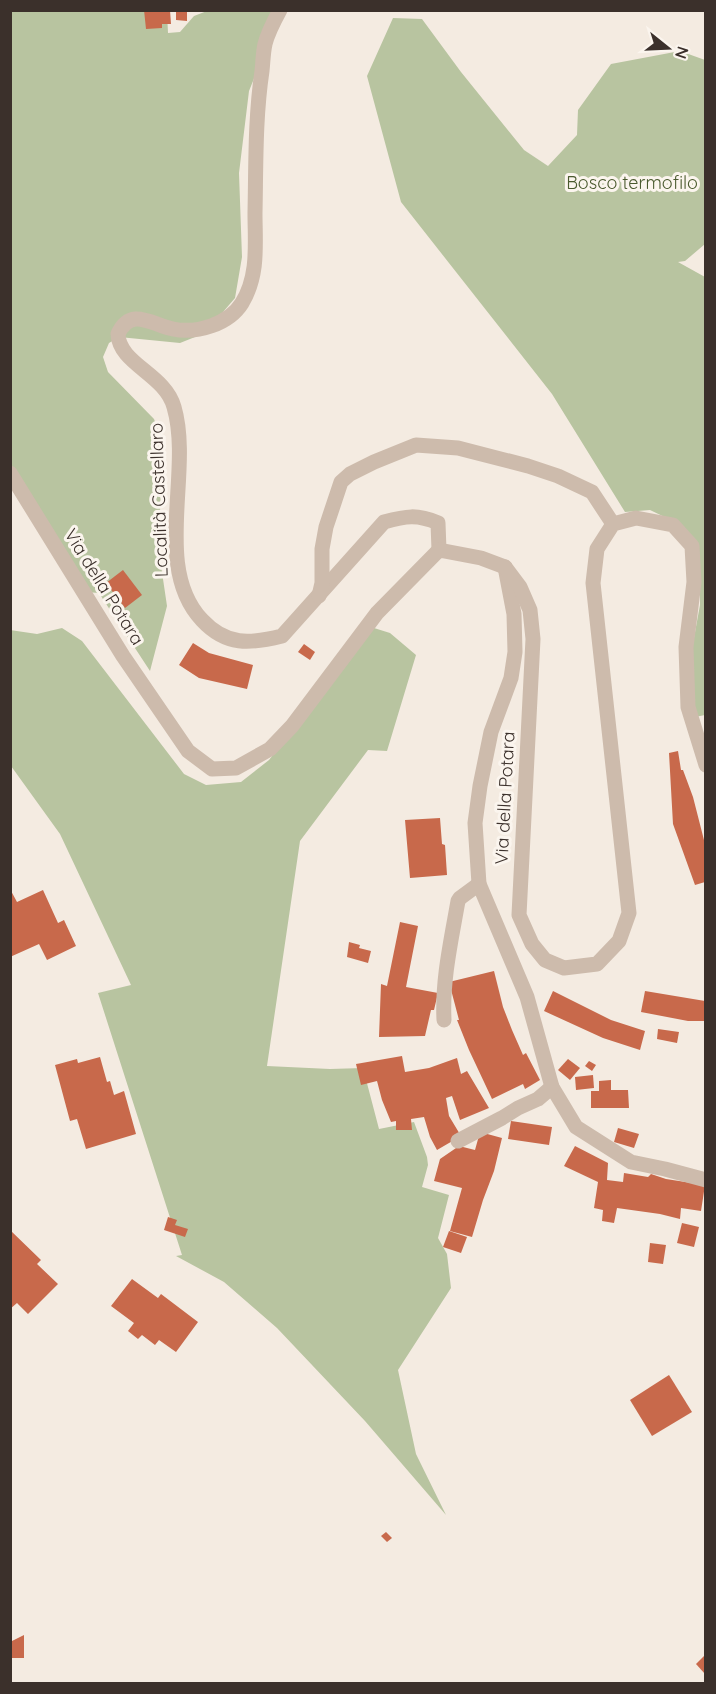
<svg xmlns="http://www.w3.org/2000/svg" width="716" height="1694" viewBox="0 0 716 1694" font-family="Quicksand,sans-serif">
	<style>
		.green { fill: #b8c4a0 }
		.building { fill: #c8694b }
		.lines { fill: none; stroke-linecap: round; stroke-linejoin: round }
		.minor { stroke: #cdbbac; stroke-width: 15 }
		.tertiary { stroke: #cdbbac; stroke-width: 15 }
		.labels { text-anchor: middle; stroke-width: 6; stroke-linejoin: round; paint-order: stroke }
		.park-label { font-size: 18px; fill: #4a5a2e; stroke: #fbf5ee }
		.street-label { font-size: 18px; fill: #3b302b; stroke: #fbf5ee }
	</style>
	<rect width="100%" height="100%" fill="#f4ebe1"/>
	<g class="green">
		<path d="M11,11H162L167,12L168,33L180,32L194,16L207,11H281L249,91L239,173L242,257L235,298L205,333L180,343L119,337L109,343L103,357L108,372L154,419L162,441L159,552L167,606L150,671L99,593L86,592L11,471Z"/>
		<path d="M393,18L422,19L461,72L524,150L548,166L577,135L578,110L611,64L680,51L705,60V244L685,261L678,262L705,277V715L690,718L691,654L700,605V568L675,522L650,510L625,512L552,394L401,202L367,76Z"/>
		<path d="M62,628L82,641L184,774L206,785L241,782L269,760L374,628L390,633L416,655L387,751L368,750L300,841L267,1066L330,1069L363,1068L379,1129L414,1122L427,1157L428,1165L422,1187L449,1195L438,1238L447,1254L451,1288L398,1370L416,1454L446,1515L365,1421L277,1328L224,1282L176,1256L182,1255L98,993L131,985L60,834L11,766L10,630L37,634Z"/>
	</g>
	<g class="building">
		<path d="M144,10H170L171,24H162V28L146,29Z"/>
		<path d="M176,10H187V21L176,20Z"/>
		<path d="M123,570L142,595L125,608L106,583Z"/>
		<path d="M193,643L209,653L253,665L247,689L199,678L179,665Z"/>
		<path d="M304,644L315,652L310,660L298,652Z"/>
		<path d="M678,751L681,770H683L693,797L705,844V882L695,885L673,824L669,753Z"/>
		<path d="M440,818L442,844L445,845L447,875L410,878L405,820Z"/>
		<path d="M10,889L17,902L43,890L58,923L64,920L76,946L47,960L39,944L10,957Z"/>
		<path d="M400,922L418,926L406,987L438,993L434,1010H431L425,1036L379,1037L381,984L387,986Z"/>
		<path d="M349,942L360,945L359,948L371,951L368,963L347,957Z"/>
		<path d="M494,971L503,1007L512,1030L523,1055L526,1053L540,1080L525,1089L523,1084L492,1099L469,1050L457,1020H459L449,982Z"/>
		<path d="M553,991L611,1020L645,1031L640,1050L603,1038L544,1011Z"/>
		<path d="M645,991L705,1001V1021H688L641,1012Z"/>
		<path d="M658,1029L679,1032L677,1043L657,1039Z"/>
		<path d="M402,1056L405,1072L429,1068L457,1058L461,1074L467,1071L489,1108L460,1120L452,1096L446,1098L449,1116L461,1136L437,1150L430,1137L424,1117L411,1119L412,1130H396V1121L391,1122L382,1100L377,1081L361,1085L356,1064Z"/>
		<path d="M100,1057L107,1082L110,1081L114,1095L124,1091L136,1134L86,1149L77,1119L70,1121L55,1065L77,1059L78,1063Z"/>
		<path d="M568,1059L580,1068L570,1080L558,1070Z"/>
		<path d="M589,1061L596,1065L592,1071L585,1066Z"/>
		<path d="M593,1075L594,1088L576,1090L575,1077Z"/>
		<path d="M611,1080V1090H628L629,1108H591V1091H599V1081Z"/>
		<path d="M511,1121L552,1127L549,1145L508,1139Z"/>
		<path d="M618,1128L639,1134L634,1148L614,1142Z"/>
		<path d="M480,1132L502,1138L494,1171L483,1200L472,1237L450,1231L462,1188L434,1181L440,1159L459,1146L475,1150Z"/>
		<path d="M575,1146L608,1163L607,1180L623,1182L624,1173L648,1177L651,1174L666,1179L705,1185L701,1211L681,1208L680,1219L660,1214L617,1208L614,1223L602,1221L603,1210L594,1208L598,1182L564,1166Z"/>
		<path d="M168,1217L177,1220L175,1225L188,1229L185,1237L164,1230Z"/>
		<path d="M682,1223L699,1227L694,1247L677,1243Z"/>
		<path d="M10,1230L41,1260L37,1264L58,1284L28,1314L17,1303L10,1309Z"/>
		<path d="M449,1231L467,1237L461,1253L443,1247Z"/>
		<path d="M650,1243L666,1245L663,1264L648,1262Z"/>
		<path d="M132,1279L158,1298L161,1294L198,1322L176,1352L159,1340L155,1345L142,1335L138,1339L128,1331L134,1323L111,1306Z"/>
		<path d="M669,1375L692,1412L652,1436L630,1400Z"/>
		<path d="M386,1532L392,1538L387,1542L381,1536Z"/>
		<path d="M24,1635V1658H10V1642Z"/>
		<path d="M705,1655V1674L696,1664Z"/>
	</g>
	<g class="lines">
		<g class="minor">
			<path d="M280,10C274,21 268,32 265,44C263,53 263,62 262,71C255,118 256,166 255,213C255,244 259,275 242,303C229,324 197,334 173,329C152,325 131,306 118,334C119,364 165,374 174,407C193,472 152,567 202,620C226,646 250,644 282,636L384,522C406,516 417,514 438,523L439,550"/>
			<path d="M505,567L514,614L515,652L511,678L491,732L480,786L475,823L479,884L527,997L552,1087L576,1127L631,1162L665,1169L706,1180"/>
			<path d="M319,596L322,583V549L326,527L341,482L350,474L374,462L416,445L458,448L528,466L558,476L592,492L613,524"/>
			<path d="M444,1020C442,980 451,941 458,901L460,898L479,884"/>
			<path d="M458,1141L502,1118L518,1108L538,1099L552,1087"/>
		</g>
		<path class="tertiary" d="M10,473L123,656L188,751L212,769L236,768L270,749L292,726L377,613L439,550L481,558L505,567L520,587L530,610L533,639L519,915L532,944L545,960L564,968L597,964L619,941L629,913L593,583L597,549L613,524L636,518L673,525L692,546L694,582L686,647L688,707L706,765"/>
	</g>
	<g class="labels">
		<g class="park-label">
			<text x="632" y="189">Bosco termofilo</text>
		</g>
		<g class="street-label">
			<text transform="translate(159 500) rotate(-92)" y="6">Località Castellaro</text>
			<text transform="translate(104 587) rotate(58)" y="6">Via della Potara</text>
			<text transform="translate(505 798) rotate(-87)" y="6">Via della Potara</text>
		</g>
	</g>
	<rect width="716" height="1694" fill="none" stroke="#3b302b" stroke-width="24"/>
	<g transform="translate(668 48) rotate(108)" stroke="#fbf5ee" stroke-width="4.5" paint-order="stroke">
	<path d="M0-4.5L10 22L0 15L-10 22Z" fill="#3b302b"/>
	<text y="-9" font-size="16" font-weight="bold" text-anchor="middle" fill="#3b302b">N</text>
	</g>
</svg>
